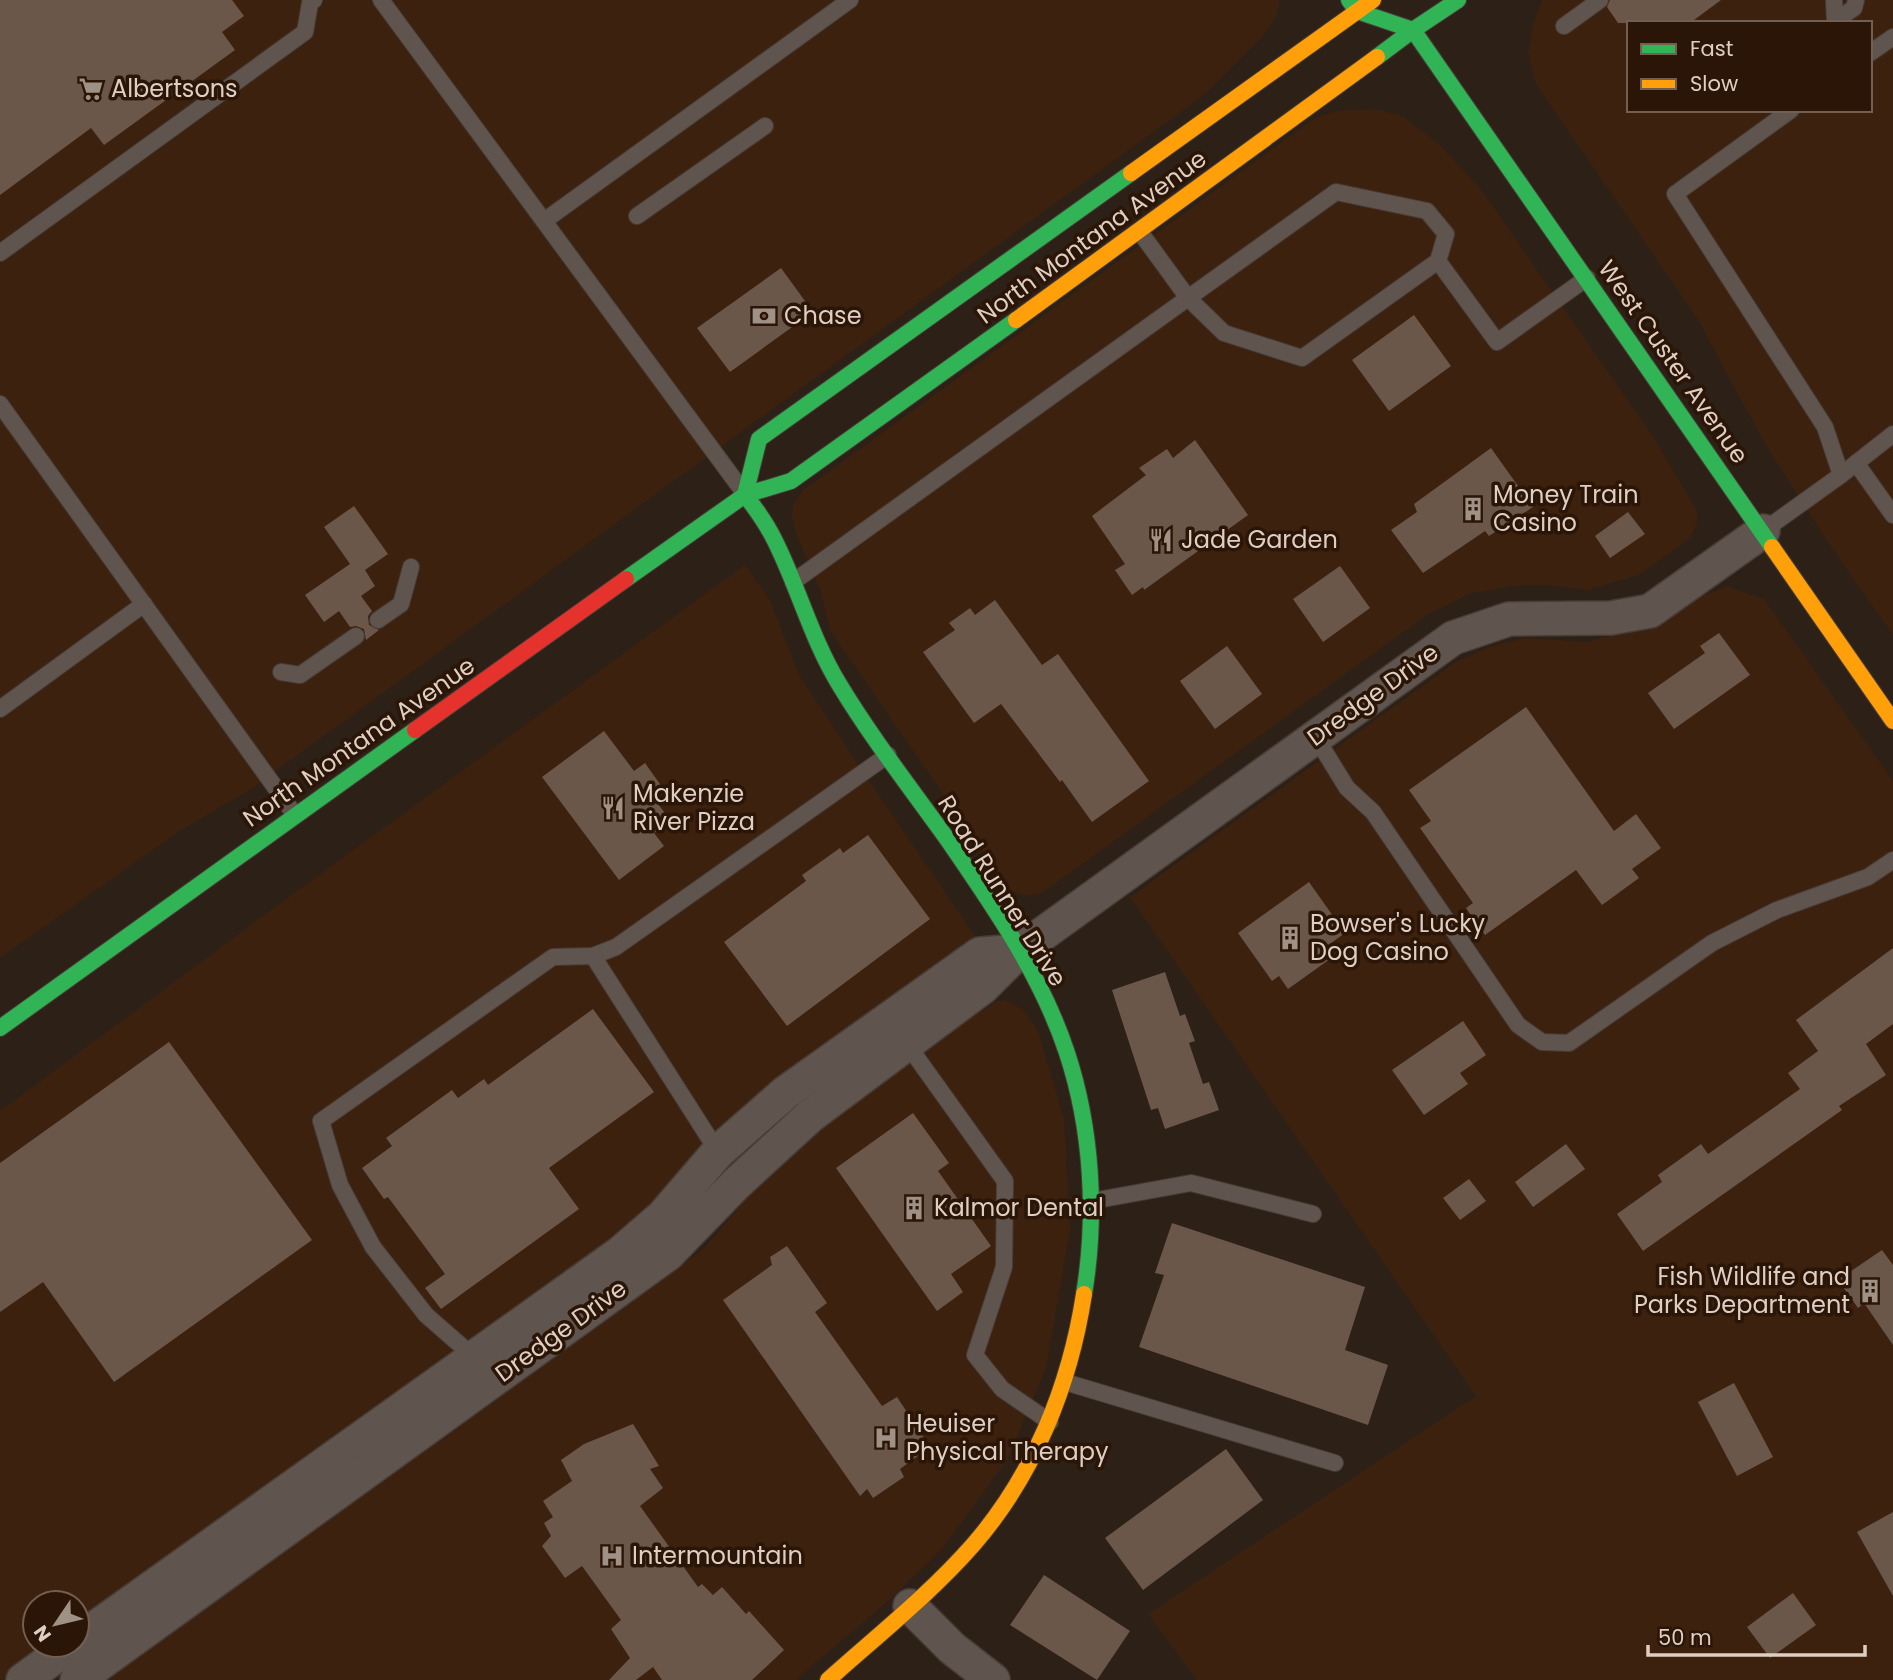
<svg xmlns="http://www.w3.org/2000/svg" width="1893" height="1680" viewBox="0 0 1893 1680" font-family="Poppins,sans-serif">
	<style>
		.built { fill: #3c210f; fill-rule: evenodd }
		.building { fill: #6b574a }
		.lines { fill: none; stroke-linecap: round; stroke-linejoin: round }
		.lane-casing { stroke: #483d37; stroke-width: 18 }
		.street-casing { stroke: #483d37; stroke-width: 36 }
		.fast-casing { stroke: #483d37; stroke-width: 18 }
		.slow-casing { stroke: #483d37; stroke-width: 18 }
		.jam-casing { stroke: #483d37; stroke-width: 18 }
		.lane { stroke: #5f554e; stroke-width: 16 }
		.street { stroke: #5f554e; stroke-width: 33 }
		.fast { stroke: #30b455; stroke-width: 16 }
		.slow { stroke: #ff9f0a; stroke-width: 16 }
		.jam { stroke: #e5322d; stroke-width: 16 }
		.labels { text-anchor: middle; stroke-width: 7; stroke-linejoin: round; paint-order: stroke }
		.poi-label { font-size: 24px; fill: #decec4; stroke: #2b1506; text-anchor: start }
		.street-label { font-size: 24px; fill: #decec4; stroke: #2b1506 }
	</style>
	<rect width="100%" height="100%" fill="#2d2017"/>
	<g class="built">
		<path d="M0,0H1280L1277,14L1264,35L1204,95L248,791L178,832L0,958Z"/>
		<path d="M1542,0H1893V635L1825,538L1761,437L1697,318L1536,84L1528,53L1533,24ZM1629,23H1870V110H1629Z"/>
		<path d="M1376,109L1404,117L1440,145L1482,191L1654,438L1697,511V523L1690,538L1639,575L1587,590L1551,585H1519L1472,593L1427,615L1042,893L1025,896L1009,889L831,632L820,590L797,536L792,519L793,506L802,491L1315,118L1336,111Z"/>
		<path d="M745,565L771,602L799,675L873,787L977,939L631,1234L77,1628V1603H35V1645H53L3,1680H0V1111L271,910Z"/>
		<path d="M1728,587L1764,599L1893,781V1680H1197L1148,1614L1476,1396L1130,897L1457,661L1490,647L1525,638L1587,642L1665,620L1704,595Z"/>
		<path d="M1006,1000L1022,1009L1038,1031L1064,1119L1070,1229L1046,1368L1007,1460L942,1549L886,1603L795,1680H102L582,1336L657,1284L704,1248L752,1192L780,1155L824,1118L984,1009L997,1001Z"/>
	</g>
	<g class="building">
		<path d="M0,0H232L244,16L222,32L235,50L104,145L91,128L0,195Z"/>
		<path d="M1610,0H1721L1690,23H1618L1607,7Z"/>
		<path d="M781,268L813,312L730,372L697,328Z"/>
		<path d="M1414,315L1451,366L1389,411L1352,360Z"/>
		<path d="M1195,440L1248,515L1144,590L1143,587L1132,595L1115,570L1125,564L1092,516L1146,475L1139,468L1167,449L1173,458Z"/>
		<path d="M1491,448L1533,507L1489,536L1485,531L1423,573L1391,530L1417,512L1414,504Z"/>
		<path d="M354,506L388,554L365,570L375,586L361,596L372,611L368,616L369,625L379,630L366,640L364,629L356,626L350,627L339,611L324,622L305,595L350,564L324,527Z"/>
		<path d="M1628,512L1645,534L1610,558L1595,536Z"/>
		<path d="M1340,566L1370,608L1323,642L1293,599Z"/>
		<path d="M995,600L1042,665L1058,654L1149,781L1092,822L1062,780L1060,782L1001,704L974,723L923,652L955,630L949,623L970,608L975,615Z"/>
		<path d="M1719,633L1750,675L1674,729L1648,693L1705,653L1700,646Z"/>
		<path d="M1227,646L1262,694L1215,729L1180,681Z"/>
		<path d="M1526,707L1614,831L1636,814L1661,848L1632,869L1639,878L1602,905L1576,870L1485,935L1466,908L1473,903L1420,828L1431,821L1409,790Z"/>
		<path d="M604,731L634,771L645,763L662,787L651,795L671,821L654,833L664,846L619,880L542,777Z"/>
		<path d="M868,835L930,919L787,1026L724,942L806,881L802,875L840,848L843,853Z"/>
		<path d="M1309,882L1345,933L1323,949L1330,959L1288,989L1279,976L1272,981L1238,933Z"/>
		<path d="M1893,948V1024L1866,1044L1886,1075L1839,1106L1842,1110L1643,1251L1617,1214L1662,1182L1658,1175L1701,1144L1708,1154L1800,1089L1788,1073L1818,1051L1796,1020Z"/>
		<path d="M1165,972L1180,1016L1185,1014L1195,1041L1189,1043L1203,1084L1209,1082L1219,1110L1165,1129L1158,1108L1151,1110L1112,990Z"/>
		<path d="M593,1009L654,1092L549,1168L579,1209L441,1309L425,1288L445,1274L388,1197L384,1199L362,1168L392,1146L386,1138L452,1090L458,1098L484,1079L488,1085Z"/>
		<path d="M1463,1021L1486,1055L1460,1073L1468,1084L1424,1115L1392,1070Z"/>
		<path d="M169,1042L312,1240L114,1382L43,1282L0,1312V1163Z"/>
		<path d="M913,1113L949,1163L938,1171L991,1246L951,1274L963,1292L937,1311L836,1168Z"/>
		<path d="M1566,1144L1585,1169L1533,1207L1515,1182Z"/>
		<path d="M1469,1179L1486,1201L1460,1220L1443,1198Z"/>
		<path d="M1172,1223L1365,1287L1345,1350L1388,1365L1368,1425L1139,1347L1164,1275L1155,1273Z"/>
		<path d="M787,1246L827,1303L815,1312L882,1406L897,1397L930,1447L900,1469L904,1477L873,1498L867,1489L860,1496L723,1300L772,1265L770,1257Z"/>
		<path d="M1882,1250L1893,1265V1345L1864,1303L1858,1308L1838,1280Z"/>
		<path d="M1734,1383L1773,1457L1737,1476L1698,1402Z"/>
		<path d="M633,1424L659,1466L650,1469L663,1488L640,1506L698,1587L702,1584L713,1595L722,1587L746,1614L749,1611L784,1650L752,1680H662L653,1667L636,1680H609L630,1658L611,1629L621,1620L582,1566L565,1578L542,1546L551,1536L544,1523L553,1517L543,1501L572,1481L561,1460L584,1444Z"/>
		<path d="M1226,1449L1263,1500L1143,1590L1105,1538Z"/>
		<path d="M1893,1512V1596L1857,1532Z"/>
		<path d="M1044,1575L1130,1631L1097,1680L1010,1625Z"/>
		<path d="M1793,1593L1816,1625L1770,1658L1747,1627Z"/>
	</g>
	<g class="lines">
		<g class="lane-casing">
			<g id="lane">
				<path d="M381,0L742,490"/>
				<path d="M1834,0L1835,21"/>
				<path d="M1835,21L1854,8L1856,0"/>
				<path d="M1564,26L1600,0"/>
				<path d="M1870,53L1893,37"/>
				<path d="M637,216L765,126"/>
				<path d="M544,221L850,0"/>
				<path d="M0,253L305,32L310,3L314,0"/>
				<path d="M1438,261L1446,234L1427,211L1336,192L1188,298L1224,333L1302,358L1438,261L1497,342L1587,278"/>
				<path d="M0,404L295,815"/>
				<path d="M1856,463L1893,515"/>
				<path d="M1841,475L1893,434"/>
				<path d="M1763,531L1841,475L1825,427L1675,194L1791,110"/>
				<path d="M793,582L1188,298L1140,232"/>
				<path d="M378,620L401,604L411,567"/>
				<path d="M281,672L300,675L356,636"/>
				<path d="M0,709L144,604"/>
				<path d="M1315,736L1347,788L1373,812L1518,1025L1542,1042L1569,1043L1712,943L1777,910L1868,877L1893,860"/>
				<path d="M593,956L616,947L888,755"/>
				<path d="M907,1044L1005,1181L1004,1267L975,1355L1002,1389L1050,1422"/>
				<path d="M1092,1201L1191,1183L1313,1214"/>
				<path d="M474,1357L426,1315L373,1247L340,1185L321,1121L553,957L593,956L718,1152"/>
				<path d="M1065,1382L1335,1463"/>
			</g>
		</g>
		<g class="street-casing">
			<g id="street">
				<path d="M910,1606L952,1648L993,1680"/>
				<path d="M77,1641L619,1254L663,1216L718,1152L785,1093L980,954L1019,951"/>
				<path d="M23,1680L71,1645"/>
				<path d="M77,1680L668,1254L736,1184L810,1116L983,987L1019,951L1453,638L1509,619L1611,618L1650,611L1763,531"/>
			</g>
		</g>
		<g class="fast-casing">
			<g id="fast">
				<path d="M1349,0L1357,11L1413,30"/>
				<path d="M1413,30L1458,0"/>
				<path d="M1377,57L1413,30L1772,547"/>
				<path d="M745,495C756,509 766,523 774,539C798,586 811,638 839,684C871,737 909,786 945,836C992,904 1041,974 1067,1053C1092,1129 1097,1215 1084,1294"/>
				<path d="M745,495L759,439L1131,173"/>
				<path d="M626,579L745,495L791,481L1016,320"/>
				<path d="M0,1028L415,730"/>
			</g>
		</g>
		<g class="slow-casing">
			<g id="slow">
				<path d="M1131,173L1373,0"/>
				<path d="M1016,320L1377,57"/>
				<path d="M1772,547L1893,721"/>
				<path d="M828,1680C877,1636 929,1595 973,1545C1034,1475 1070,1385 1084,1294"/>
			</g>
		</g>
		<g class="jam-casing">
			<path id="jam" d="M415,730L626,579"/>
		</g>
		<use href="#lane" class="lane"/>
		<use href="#street" class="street"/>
		<use href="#fast" class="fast"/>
		<use href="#slow" class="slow"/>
		<use href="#jam" class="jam"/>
	</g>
	<defs>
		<g id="supermarket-bare" transform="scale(1.89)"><path d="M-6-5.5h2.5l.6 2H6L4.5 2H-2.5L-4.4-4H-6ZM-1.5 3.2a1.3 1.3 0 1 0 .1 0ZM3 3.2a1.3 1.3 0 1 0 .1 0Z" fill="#a09187" stroke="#2b1506" stroke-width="2.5" paint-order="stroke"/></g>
		<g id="bank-bare" transform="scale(1.89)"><path d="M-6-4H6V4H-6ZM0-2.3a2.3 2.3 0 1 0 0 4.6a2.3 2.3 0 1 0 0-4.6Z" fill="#a09187" stroke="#2b1506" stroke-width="2.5" paint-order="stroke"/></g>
		<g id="building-bare" transform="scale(1.89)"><path d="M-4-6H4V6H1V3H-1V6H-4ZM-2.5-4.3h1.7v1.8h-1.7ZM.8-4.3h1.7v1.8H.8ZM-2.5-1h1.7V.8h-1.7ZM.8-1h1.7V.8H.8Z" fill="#a09187" stroke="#2b1506" stroke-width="2.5" paint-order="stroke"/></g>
		<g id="restaurant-bare" transform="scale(1.89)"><path d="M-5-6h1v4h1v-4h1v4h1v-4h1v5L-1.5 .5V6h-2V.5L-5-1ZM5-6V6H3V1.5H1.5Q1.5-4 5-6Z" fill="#a09187" stroke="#2b1506" stroke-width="2.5" paint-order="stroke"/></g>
		<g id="hospital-bare" transform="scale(1.89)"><path d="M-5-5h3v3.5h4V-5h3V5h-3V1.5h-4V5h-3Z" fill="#a09187" stroke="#2b1506" stroke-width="2.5" paint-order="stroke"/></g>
	</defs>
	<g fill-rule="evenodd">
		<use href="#supermarket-bare" x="91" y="89"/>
		<use href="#bank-bare" x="764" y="316"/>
		<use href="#building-bare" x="1473" y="509"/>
		<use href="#restaurant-bare" x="1161" y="540"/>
		<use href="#restaurant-bare" x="613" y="808"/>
		<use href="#building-bare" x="1290" y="938"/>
		<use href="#building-bare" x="914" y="1208"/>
		<use href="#building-bare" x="1870" y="1291"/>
		<use href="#hospital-bare" x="886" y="1438"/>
		<use href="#hospital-bare" x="612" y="1556"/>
	</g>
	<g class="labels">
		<g class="poi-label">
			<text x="111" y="97">Albertsons</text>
			<text x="784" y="324">Chase</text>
			<text x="1493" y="503">Money Train<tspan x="1493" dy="28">Casino</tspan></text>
			<text x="1181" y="548">Jade Garden</text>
			<text x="633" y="802">Makenzie<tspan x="633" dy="28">River Pizza</tspan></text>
			<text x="1310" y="932">Bowser's Lucky<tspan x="1310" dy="28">Dog Casino</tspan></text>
			<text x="934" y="1216">Kalmor Dental</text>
			<text x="1850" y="1285" text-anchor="end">Fish Wildlife and<tspan x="1850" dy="28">Parks Department</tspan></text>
			<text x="906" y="1432">Heuiser<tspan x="906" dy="28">Physical Therapy</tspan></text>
			<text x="632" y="1564">Intermountain</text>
		</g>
		<g class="street-label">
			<text transform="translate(1092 237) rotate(-36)" y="8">North Montana Avenue</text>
			<text transform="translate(1673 362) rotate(55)" y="8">West Custer Avenue</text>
			<text transform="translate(1373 695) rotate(-36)" y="8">Dredge Drive</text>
			<text transform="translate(359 742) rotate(-35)" y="8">North Montana Avenue</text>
			<text transform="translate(1002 891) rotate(58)" y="8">Road Runner Drive</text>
			<text transform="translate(561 1331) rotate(-36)" y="8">Dredge Drive</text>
		</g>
	</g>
	<rect x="1627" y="21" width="245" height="91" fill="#2b1506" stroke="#735f52" stroke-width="2"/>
	<rect x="1641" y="44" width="35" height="10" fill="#30b455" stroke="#735f52" stroke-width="2"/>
	<text x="1690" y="56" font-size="21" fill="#decec4">Fast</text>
	<rect x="1641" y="79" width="35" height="10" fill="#ff9f0a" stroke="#735f52" stroke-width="2"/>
	<text x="1690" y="91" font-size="21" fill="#decec4">Slow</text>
	<g transform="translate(56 1624) rotate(235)"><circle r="33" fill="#2b1506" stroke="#735f52" stroke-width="2"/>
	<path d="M0-5L12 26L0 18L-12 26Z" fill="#a09187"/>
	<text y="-10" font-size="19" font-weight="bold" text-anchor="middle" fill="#decec4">N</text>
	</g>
	<path d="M1648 1645v10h217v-10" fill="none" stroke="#decec4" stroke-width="3.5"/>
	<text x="1658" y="1645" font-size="21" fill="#decec4" stroke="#2b1506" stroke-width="5" paint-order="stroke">50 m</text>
</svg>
